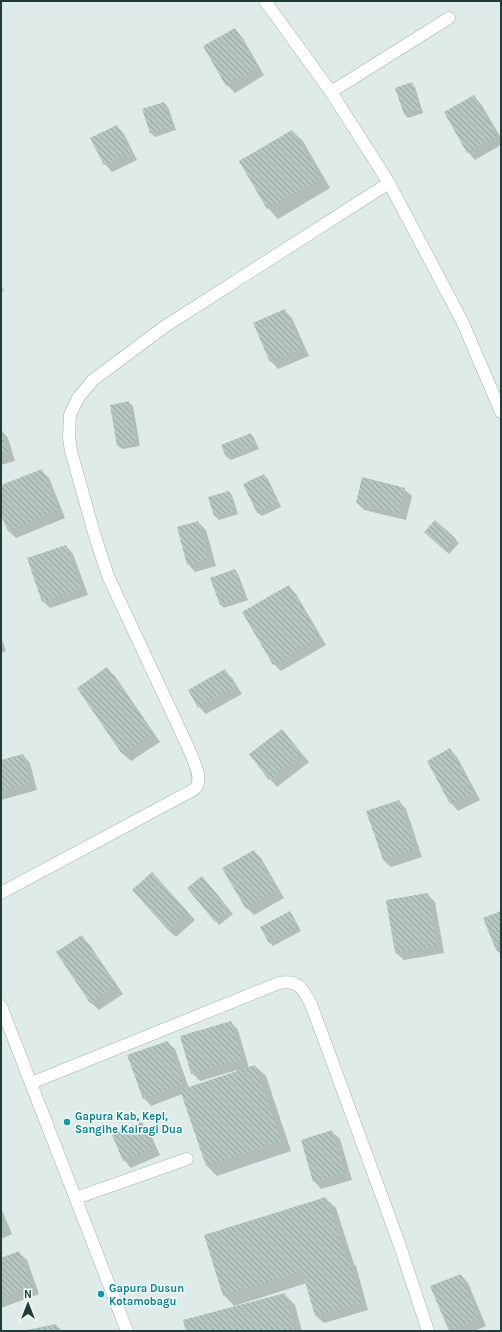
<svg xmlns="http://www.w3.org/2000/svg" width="502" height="1332" viewBox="0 0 502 1332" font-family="Karla,sans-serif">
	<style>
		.shadow { fill: #0003 }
		.building { fill: url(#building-back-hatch) }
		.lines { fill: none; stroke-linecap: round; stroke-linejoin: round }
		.minor-casing { stroke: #a2b3b0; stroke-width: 13 }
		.minor { stroke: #fff; stroke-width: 12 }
		.culture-dot { fill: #0f9aa8; stroke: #f0f8f5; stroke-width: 1.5 }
		.labels { text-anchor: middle; stroke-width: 3; stroke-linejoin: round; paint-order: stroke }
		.culture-label { font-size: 11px; font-weight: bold; fill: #0d838f; stroke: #f0f8f5; text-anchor: start }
	</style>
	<defs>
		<pattern id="building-back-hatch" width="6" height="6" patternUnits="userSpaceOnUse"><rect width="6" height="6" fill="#b5c6c1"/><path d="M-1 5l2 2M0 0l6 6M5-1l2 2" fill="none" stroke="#93a29e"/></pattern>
	</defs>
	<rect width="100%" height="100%" fill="#dfebe8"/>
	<g class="shadow">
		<path d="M235,29L242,37L264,75L235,93L227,85Z"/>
		<path d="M411,83L415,87L423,113L408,118L404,114Z"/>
		<path d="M474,96L481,104L501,138V145L475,160L468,152Z"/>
		<path d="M164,103L168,107L176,130L155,137L151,133L144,110Z"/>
		<path d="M117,126L124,134L137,160L112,172L105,164Z"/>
		<path d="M292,131L303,141L330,188L278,219L268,208Z"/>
		<path d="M1,286L4,290L1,293Z"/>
		<path d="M285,311L292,318L309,356L278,369L271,361Z"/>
		<path d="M129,403L133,406L140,446L122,449L118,446L111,406Z"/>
		<path d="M1,430L8,438L15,461L1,465Z"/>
		<path d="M251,434L254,438L259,449L231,460L227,457L223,445Z"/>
		<path d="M41,470L49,478L65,518L16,538L8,530L1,513V486Z"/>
		<path d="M264,475L268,479L281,507L262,516L258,513L244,484Z"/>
		<path d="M404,489L412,496L406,520L364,510L357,503Z"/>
		<path d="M229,492L232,495L238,514L219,520L215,516L209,498Z"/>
		<path d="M198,522L206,530L216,566L195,572L188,564Z"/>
		<path d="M429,536L455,539L459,543L449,554Z"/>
		<path d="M66,546L73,554L88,595L50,608L43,601Z"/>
		<path d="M235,570L238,574L248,600L224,608L221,605Z"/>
		<path d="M289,587L296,594L326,645L281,671L274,664Z"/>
		<path d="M1,637L6,651L1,653Z"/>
		<path d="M107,669L115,676L160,742L131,761L123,754L78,688Z"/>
		<path d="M225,671L232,678L242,694L206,714L199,707Z"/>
		<path d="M282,730L309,762L277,787L270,779Z"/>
		<path d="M450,750L457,757L480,800L458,811L451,803Z"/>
		<path d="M23,755L30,763L37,790L1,800V761Z"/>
		<path d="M399,801L406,809L422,857L391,867L383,860Z"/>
		<path d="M254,851L261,858L284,898L254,915L247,908Z"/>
		<path d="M152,873L195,920L176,937L168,930Z"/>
		<path d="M205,881L233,914L219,925L216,921Z"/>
		<path d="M427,894L435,902L444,953L404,960L396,953L387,901Z"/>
		<path d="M289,912L293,916L301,931L273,946L269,942Z"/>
		<path d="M501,912V954L496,950Z"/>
		<path d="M82,937L89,944L123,994L99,1010L91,1003L58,953Z"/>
		<path d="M231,1022L238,1030L249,1068L255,1066L266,1076L291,1151L217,1176L207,1166L182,1094L151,1106L144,1098L167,1042L175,1049L189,1088L237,1072V1070L200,1081L192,1073Z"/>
		<path d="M142,1123L149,1131L160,1155L131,1168L124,1160Z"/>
		<path d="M332,1132L340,1139L352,1180L321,1189L314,1181Z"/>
		<path d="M325,1198L336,1208L354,1264L356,1266L368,1310L324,1323L316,1316L307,1283L234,1306L224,1295Z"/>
		<path d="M1,1208L12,1234L1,1239Z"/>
		<path d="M19,1253L27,1260L39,1294L1,1308V1259Z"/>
		<path d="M461,1275L468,1283L486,1326L474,1331L450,1330Z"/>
		<path d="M285,1295L295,1305L302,1331H187Z"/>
		<path d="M56,1325L62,1331H29Z"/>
	</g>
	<g class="building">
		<path d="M235,28L258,68L226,86L203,46Z"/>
		<path d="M412,82L420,109L404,114L395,88Z"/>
		<path d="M474,95L497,136L467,153L444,112Z"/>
		<path d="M164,102L173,126L150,133L142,109Z"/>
		<path d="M117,125L130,152L104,165L90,138Z"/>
		<path d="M292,130L321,178L267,209L239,161Z"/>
		<path d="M285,309L302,349L270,362L253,323Z"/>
		<path d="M129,401L137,442L117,446L110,405Z"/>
		<path d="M1,430L8,453L1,456Z"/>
		<path d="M251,433L256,445L226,457L221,445Z"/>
		<path d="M42,469L59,510L8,531L1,515V485Z"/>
		<path d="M264,474L278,503L257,513L243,484Z"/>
		<path d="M362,477L405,488L399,513L356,503Z"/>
		<path d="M229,491L235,511L214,516L208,497Z"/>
		<path d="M435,520L456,539L445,551L424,532Z"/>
		<path d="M198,521L209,559L187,565L177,527Z"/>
		<path d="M66,545L81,588L42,602L27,558Z"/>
		<path d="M235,569L245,597L220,605L210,578Z"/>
		<path d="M289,585L319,637L273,665L242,612Z"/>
		<path d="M107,667L153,734L122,754L77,688Z"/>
		<path d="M225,669L235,687L198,708L188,690Z"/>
		<path d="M282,729L302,754L269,780L249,754Z"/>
		<path d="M450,748L473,792L450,804L427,761Z"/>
		<path d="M23,754L30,783L1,791V760Z"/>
		<path d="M399,800L415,849L383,860L366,811Z"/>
		<path d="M254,850L277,890L246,909L222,868Z"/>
		<path d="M152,872L188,912L168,930L132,890Z"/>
		<path d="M202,876L230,910L215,922L187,888Z"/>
		<path d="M428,893L437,946L395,953L386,900Z"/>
		<path d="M290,911L298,927L269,943L260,927Z"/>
		<path d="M501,911V948L496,950L483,918Z"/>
		<path d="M82,935L116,986L90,1003L56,952Z"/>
		<path d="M231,1021L242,1059L191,1074L180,1036Z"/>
		<path d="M168,1041L183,1084L143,1099L127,1055Z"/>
		<path d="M255,1065L281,1141L206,1166L180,1090Z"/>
		<path d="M142,1122L153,1148L123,1161L112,1135Z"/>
		<path d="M332,1130L345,1173L313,1182L301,1140Z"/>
		<path d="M326,1197L345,1257L333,1262L348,1257L362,1303L315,1316L302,1271L223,1296L204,1235Z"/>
		<path d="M1,1215L6,1226L1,1228Z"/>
		<path d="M19,1251L33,1286L1,1298V1258Z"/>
		<path d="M461,1274L479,1319L449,1331L430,1286Z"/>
		<path d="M285,1293L295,1331H186L183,1320Z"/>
		<path d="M56,1324L58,1331H27V1330Z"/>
	</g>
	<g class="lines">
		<g class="minor-casing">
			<g id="minor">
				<path d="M265,1L331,92L389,183L462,321L501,412"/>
				<path d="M331,92L449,18"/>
				<path d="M1,893L193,790C206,782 192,758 188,747L108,576L94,533L71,451L69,438L70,415L78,398L93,380L164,327L389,183"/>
				<path d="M1,1006L127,1331"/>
				<path d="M31,1083L279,983C298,979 303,989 311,1004L399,1243L428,1331"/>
				<path d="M76,1198L187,1159"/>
			</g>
		</g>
		<use href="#minor" class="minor"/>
	</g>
	<g class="culture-dot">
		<circle cx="67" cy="1122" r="4"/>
		<circle cx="101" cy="1294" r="4"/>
	</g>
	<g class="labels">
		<g class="culture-label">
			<text x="75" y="1120">Gapura Kab, Kepl,<tspan x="75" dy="13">Sangihe Kairagi Dua</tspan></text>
			<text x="109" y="1292">Gapura Dusun<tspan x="109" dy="13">Kotamobagu</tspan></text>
		</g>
	</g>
	<rect width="502" height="1332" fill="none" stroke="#203c39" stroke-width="4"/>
	<g transform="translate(28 1304)" stroke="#f0f8f5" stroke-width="3" paint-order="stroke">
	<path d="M0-3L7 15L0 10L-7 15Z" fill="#203c39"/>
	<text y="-6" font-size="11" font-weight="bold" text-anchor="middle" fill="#203c39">N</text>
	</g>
</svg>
